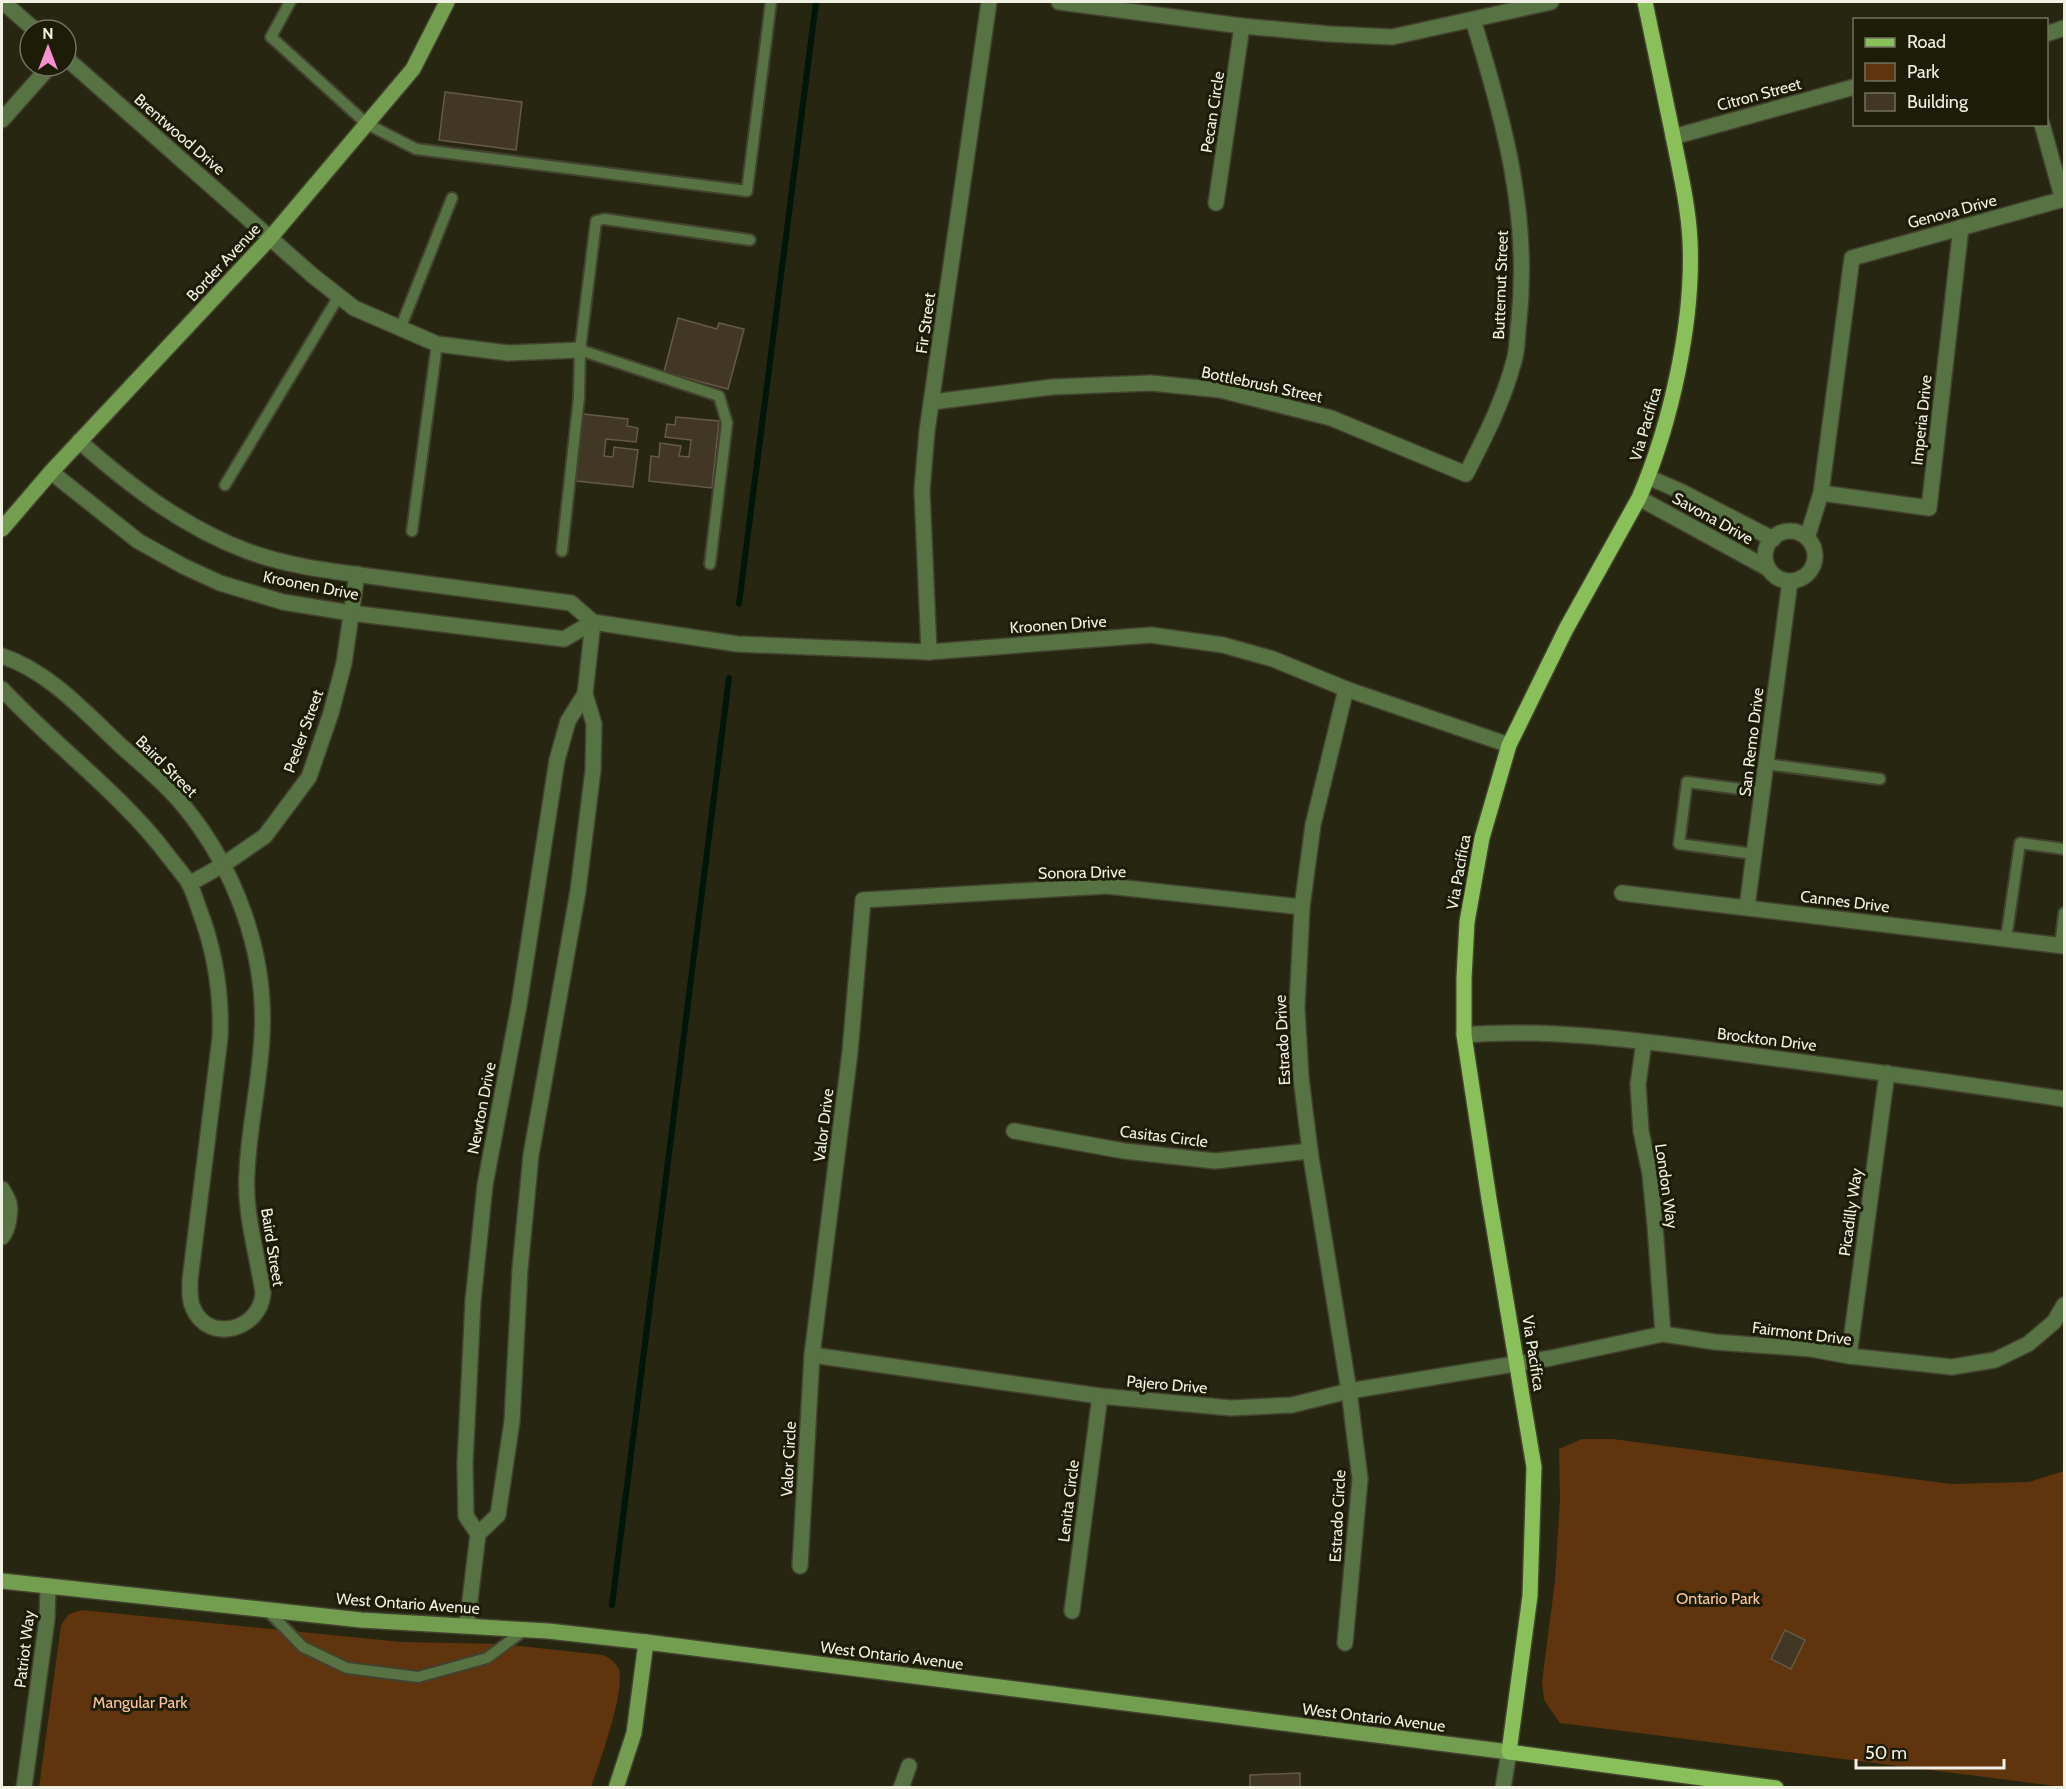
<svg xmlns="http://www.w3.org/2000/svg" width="2066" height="1789" viewBox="0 0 2066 1789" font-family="Cabin,sans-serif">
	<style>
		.green { fill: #60350d }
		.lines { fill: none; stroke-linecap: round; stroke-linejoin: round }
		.stream { stroke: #001609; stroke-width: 6 }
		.building { fill: #423724; stroke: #655a45; stroke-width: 1.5 }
		.lane-casing { stroke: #42422e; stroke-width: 14 }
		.street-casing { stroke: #42422e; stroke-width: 18 }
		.secondary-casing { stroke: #42422e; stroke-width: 18 }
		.primary-casing { stroke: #42422e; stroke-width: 18 }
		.lane { stroke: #577243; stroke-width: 10 }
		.street { stroke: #577243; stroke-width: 15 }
		.secondary { stroke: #739e50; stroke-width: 15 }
		.primary { stroke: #89c05a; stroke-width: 15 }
		.labels { text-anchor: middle; stroke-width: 6; stroke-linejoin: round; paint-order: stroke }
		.street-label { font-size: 16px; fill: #f0f0e3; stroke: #1c1c07 }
		.park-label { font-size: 16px; fill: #fcc49a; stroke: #1c1c07 }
	</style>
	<rect width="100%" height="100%" fill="#262611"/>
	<g class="green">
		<path d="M1582,1439H1613L1951,1484L2029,1482L2064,1471V1787L1560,1723L1544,1700L1542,1682L1555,1581L1560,1499L1559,1449Z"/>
		<path d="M82,1610L402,1642L502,1644L603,1655C610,1658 616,1662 619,1670C625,1693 599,1764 591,1787L39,1788L61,1625L69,1614Z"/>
	</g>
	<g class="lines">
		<g class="stream">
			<path d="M739,604L816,2"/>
			<path d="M612,1605L729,678"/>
		</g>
	</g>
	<g class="building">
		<path d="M445,92L522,102L516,150L439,140Z"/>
		<path d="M678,318L717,329L719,323L744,329L728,389L664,372Z"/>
		<path d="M583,414L628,419L627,426L638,428L636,442L606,439L604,456L613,457L614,447L638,450L633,487L576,481Z"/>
		<path d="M676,417L719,421L712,488L649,481L651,456L659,457L660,443L681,446L679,456L689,457L691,440L665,437L667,424L675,425Z"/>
		<path d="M1785,1630L1805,1640L1791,1669L1771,1659Z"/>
		<path d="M1300,1773V1788H1250V1775Z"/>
	</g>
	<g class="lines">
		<g class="lane-casing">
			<g id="lane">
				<path d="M290,2L271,37L367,124L416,149L747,191L771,2"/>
				<path d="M400,329L452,198"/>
				<path d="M580,350L719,396L727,423L710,564"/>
				<path d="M225,485L339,296"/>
				<path d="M412,531L437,344"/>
				<path d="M562,551L579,397L580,350L596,221L604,219L750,240"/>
				<path d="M1766,764L1880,779"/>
				<path d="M1754,854L1679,844L1687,782L1763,792"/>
				<path d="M2006,939L2020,843L2064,849"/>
				<path d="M2060,946L2064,913"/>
				<path d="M267,1610L303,1647L347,1668L418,1677L487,1658L526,1629"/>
			</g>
		</g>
		<g class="street-casing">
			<g id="street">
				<path d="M3,2L35,30"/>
				<path d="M1059,2L1242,26L1329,34L1392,37L1551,2"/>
				<path d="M2046,34L2064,28"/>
				<path d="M66,58L312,275L354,308L437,344L508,353L580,350"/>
				<path d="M2,120L50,66"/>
				<path d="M2042,124L2063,200"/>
				<path d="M1673,137L1854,87"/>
				<path d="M1216,203L1242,26"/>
				<path d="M932,402L1052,387L1151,383L1220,390L1331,418L1466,474C1485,437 1503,402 1514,361C1518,348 1517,334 1519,320C1530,215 1504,120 1473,20"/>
				<path d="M79,441C130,486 183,527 247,551C292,568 342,572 390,579C450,587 511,595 571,603L593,622L737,644L929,652L1151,635L1223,645L1273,659L1346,689L1509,745"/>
				<path d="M51,472L138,541L183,566L220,583L283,602L351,613L564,639L593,622"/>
				<path d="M1648,477L1680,491L1773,539"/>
				<path d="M1821,493L1929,508L1961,227"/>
				<path d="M1639,498L1769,569"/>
				<circle cx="1790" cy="556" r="25"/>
				<path d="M1807,538L1821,493L1852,258L2064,199"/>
				<path d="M929,652L922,490L927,431L989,2"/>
				<path d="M2,656C48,671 85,712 120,745C141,764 165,783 183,805C235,868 267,953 262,1036C260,1081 249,1126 247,1172C244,1213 257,1252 263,1293C261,1329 209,1345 193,1308C189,1300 190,1290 190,1280L220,1038C222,993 215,951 199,909C196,900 193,891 189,883C183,874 176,866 169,857C122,794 56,747 2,689"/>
				<path d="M189,884L223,865L265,836L309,777L331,713L344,663L357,574"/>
				<path d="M1622,893L2064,946"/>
				<path d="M1747,907L1790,581"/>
				<path d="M1464,1035C1552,1028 1640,1041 1727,1052C1840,1067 1952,1082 2064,1099"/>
				<path d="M1644,1042L1638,1084L1641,1131L1650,1174L1655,1226L1663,1334"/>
				<path d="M1014,1131L1124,1151L1215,1161L1310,1151"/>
				<path d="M2,1189C4,1193 8,1198 9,1203C11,1213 8,1230 2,1237"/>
				<path d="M812,1355L1100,1396L1231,1408L1292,1405L1349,1391L1551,1358L1663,1334L1715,1342L1811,1349L1849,1356L1952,1367L1995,1360L2028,1344L2054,1322L2064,1305"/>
				<path d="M1849,1356L1887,1073"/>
				<path d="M478,1534L466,1516L465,1464L473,1301L485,1185L519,1005L557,760L568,721L585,694"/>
				<path d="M800,1566L812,1355L850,1052L863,900L1107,886L1302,907"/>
				<path d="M1072,1611L1100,1396"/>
				<path d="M467,1625L478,1534L498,1515L512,1421L520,1269L531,1155L578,891L593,770L594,724L585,694L593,622"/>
				<path d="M1345,1643L1360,1479L1349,1391L1310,1151L1301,1078L1297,1008L1302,907L1313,825L1346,689"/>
				<path d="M24,1788L47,1619L48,1586"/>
				<path d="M901,1788L909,1766"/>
				<path d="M1503,1788L1509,1752"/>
			</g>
		</g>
		<g class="secondary-casing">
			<g id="secondary">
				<path d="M2,529L51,472L271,237L413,69L447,2"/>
				<path d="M2,1581L361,1620L548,1631L646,1642L1509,1752"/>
				<path d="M616,1788L634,1733L646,1642"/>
			</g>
		</g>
		<g class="primary-casing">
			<path id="primary" d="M1645,2C1654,45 1663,88 1672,131C1679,167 1688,203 1690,240C1694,321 1671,424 1639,498L1566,629L1509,745L1482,838L1467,922L1464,978V1035L1489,1199L1534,1467L1530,1596L1509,1752L1776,1788"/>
		</g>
		<use href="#lane" class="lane"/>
		<use href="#street" class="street"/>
		<use href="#secondary" class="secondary"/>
		<use href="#primary" class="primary"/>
	</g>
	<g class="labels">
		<g class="street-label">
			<text transform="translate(1759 94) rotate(-15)" y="6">Citron Street</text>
			<text transform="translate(1212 112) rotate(-81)" y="6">Pecan Circle</text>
			<text transform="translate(180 134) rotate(41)" y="6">Brentwood Drive</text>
			<text transform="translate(1952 211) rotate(-15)" y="6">Genova Drive</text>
			<text transform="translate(223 262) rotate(-47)" y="6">Border Avenue</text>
			<text transform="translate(1500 285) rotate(-88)" y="6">Butternut Street</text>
			<text transform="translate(925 323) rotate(-82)" y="6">Fir Street</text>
			<text transform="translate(1262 384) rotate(12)" y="6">Bottlebrush Street</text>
			<text transform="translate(1921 420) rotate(-84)" y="6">Imperia Drive</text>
			<text transform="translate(1645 424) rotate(-74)" y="6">Via Pacifica</text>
			<text transform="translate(1713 518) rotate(29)" y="6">Savona Drive</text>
			<text transform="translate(311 585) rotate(11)" y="6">Kroonen Drive</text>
			<text transform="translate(1058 624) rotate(-4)" y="6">Kroonen Drive</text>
			<text transform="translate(303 731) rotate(-70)" y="6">Peeler Street</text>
			<text transform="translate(1751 742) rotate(-83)" y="6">San Remo Drive</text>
			<text transform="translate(167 766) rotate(45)" y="6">Baird Street</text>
			<text transform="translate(1082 872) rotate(-1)" y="6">Sonora Drive</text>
			<text transform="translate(1458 872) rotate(-80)" y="6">Via Pacifica</text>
			<text transform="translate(1845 901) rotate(7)" y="6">Cannes Drive</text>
			<text transform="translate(1767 1039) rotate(7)" y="6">Brockton Drive</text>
			<text transform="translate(1282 1040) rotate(-93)" y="6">Estrado Drive</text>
			<text transform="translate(481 1108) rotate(-79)" y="6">Newton Drive</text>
			<text transform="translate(823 1125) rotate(-83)" y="6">Valor Drive</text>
			<text transform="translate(1164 1136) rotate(7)" y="6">Casitas Circle</text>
			<text transform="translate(1667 1186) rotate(82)" y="6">London Way</text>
			<text transform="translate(1850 1212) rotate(-82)" y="6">Picadilly Way</text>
			<text transform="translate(273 1247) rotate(81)" y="6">Baird Street</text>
			<text transform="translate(1802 1333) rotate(7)" y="6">Fairmont Drive</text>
			<text transform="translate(1534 1353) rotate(81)" y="6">Via Pacifica</text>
			<text transform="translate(1167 1384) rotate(5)" y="6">Pajero Drive</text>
			<text transform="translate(788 1459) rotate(-87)" y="6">Valor Circle</text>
			<text transform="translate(1068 1501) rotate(-83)" y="6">Lenita Circle</text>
			<text transform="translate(1337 1516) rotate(-87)" y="6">Estrado Circle</text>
			<text transform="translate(408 1603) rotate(4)" y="6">West Ontario Avenue</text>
			<text transform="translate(24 1649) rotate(-83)" y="6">Patriot Way</text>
			<text transform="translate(892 1655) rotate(7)" y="6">West Ontario Avenue</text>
			<text transform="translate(1374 1717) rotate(7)" y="6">West Ontario Avenue</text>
		</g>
		<g class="park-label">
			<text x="1718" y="1604">Ontario Park</text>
			<text x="140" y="1708">Mangular Park</text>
		</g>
	</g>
	<rect width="2066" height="1789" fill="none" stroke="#f0f0e3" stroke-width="6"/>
	<rect x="1853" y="18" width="195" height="108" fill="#1c1c07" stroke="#71715f" stroke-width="1.5"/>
	<rect x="1865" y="38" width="30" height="9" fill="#89c05a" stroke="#71715f" stroke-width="1.5"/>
	<text x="1907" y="48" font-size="18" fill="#f0f0e3">Road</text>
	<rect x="1865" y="63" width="30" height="18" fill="#60350d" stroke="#71715f" stroke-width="1.5"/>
	<text x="1907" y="78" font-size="18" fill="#f0f0e3">Park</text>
	<rect x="1865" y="93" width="30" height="18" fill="#423724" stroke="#71715f" stroke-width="1.5"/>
	<text x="1907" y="108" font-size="18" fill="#f0f0e3">Building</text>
	<g transform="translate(48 48)"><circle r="28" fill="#1c1c07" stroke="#71715f" stroke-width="1.5"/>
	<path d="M0-4.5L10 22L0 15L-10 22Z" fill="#f690cf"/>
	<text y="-9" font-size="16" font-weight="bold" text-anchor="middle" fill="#f0f0e3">N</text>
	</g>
	<path d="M1856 1759v9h148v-9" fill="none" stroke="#f0f0e3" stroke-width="3"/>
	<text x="1865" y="1759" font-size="18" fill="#f0f0e3" stroke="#1c1c07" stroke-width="4.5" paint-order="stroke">50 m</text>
</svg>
